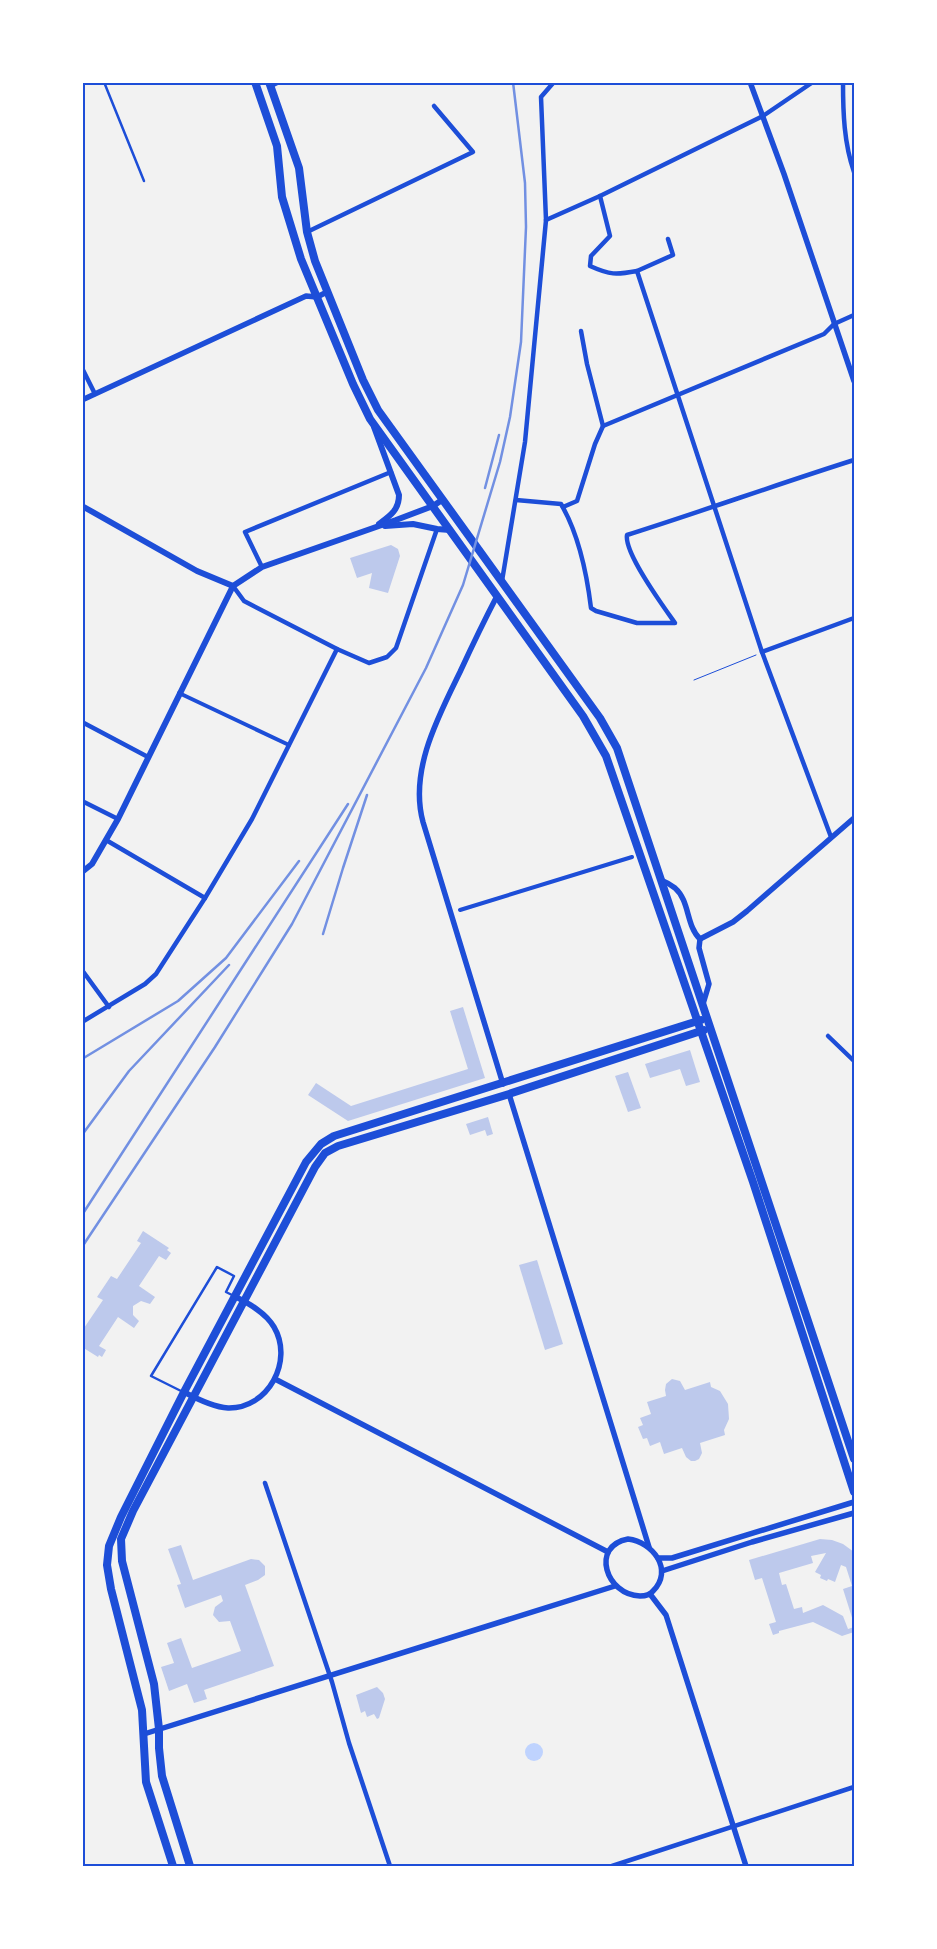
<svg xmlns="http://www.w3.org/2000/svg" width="937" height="1949" viewBox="0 0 937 1949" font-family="'PT Serif',serif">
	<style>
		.water { fill: #bfd3fe }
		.building { fill: #bdc9ec }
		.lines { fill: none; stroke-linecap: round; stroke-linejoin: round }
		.path { stroke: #1d4ed8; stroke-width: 1 }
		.service { stroke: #1d4ed8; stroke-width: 2.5 }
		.pedestrian { stroke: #1d4ed8; stroke-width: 4 }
		.minor { stroke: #1d4ed8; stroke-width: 4.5 }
		.tertiary { stroke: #1d4ed8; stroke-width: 5.5 }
		.secondary { stroke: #1d4ed8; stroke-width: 6 }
		.primary { stroke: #1d4ed8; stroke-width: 8 }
		.rail { stroke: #7290e2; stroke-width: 2.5 }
		.neatline { fill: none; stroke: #1d4ed8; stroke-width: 2 }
	</style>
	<rect width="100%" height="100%" fill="#f2f2f2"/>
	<circle class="water" cx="534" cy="1752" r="9"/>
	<g class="building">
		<path d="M391,545L398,549L400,556L388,593L369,588L372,573L357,578L350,558Z"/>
		<path d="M463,1007L485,1078L348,1121L308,1095L316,1083L351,1106L468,1069L450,1011Z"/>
		<path d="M690,1050L700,1082L686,1086L680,1069L650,1078L645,1064Z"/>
		<path d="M628,1072L641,1108L628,1112L615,1076Z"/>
		<path d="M488,1117L493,1134L487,1136L485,1130L470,1135L466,1124Z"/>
		<path d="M143,1231L169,1248L167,1250L171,1253L166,1260L159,1256L139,1286L155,1297L150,1304L141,1301L133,1306V1315L139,1321L134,1328L118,1317L99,1346L106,1350L102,1357L99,1355L98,1357L82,1347V1331L103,1300L97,1297L111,1276L117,1279L141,1243L137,1241Z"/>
		<path d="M537,1260L563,1344L545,1350L519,1265Z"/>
		<path d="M672,1379L680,1381L685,1390L710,1382L711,1387L720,1391L728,1404L729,1419L724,1430L725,1435L700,1443L702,1453L699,1459L695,1461H691L686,1457L682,1448L664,1454L660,1442L650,1446L647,1438L643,1439L638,1427L643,1425L640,1418L651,1414L647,1402L666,1396L665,1390L666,1384Z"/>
		<path d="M820,1539L832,1540L843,1544L854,1552V1624L843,1589L852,1586L846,1567L841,1565L835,1582L828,1579L827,1581L820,1578L821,1575L815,1572L826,1553L811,1556L813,1563L779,1573L782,1585L786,1584L794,1609L802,1607L803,1613L823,1605L843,1616L848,1629L854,1627V1632L842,1636L813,1622L779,1631V1633L773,1635L769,1624L776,1622L762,1578L755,1580L749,1560Z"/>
		<path d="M181,1545L193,1580L251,1559L259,1560L265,1566V1575L258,1580L245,1585L274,1666L204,1690L207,1699L194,1703L187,1684L169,1691L161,1667L174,1663L167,1643L181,1638L192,1668L241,1651L230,1621L219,1622L213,1615L215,1607L223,1601L221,1595L185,1608L177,1585L181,1584L168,1549Z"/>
		<path d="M377,1687L383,1693L385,1699L379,1718L377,1719L374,1714L367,1717L365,1711L361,1713L356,1695Z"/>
	</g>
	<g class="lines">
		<path class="path" d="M694,680L756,655"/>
		<g class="service">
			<path d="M104,82L144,181"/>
			<path d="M183,1392L151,1376L217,1267L234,1276L226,1292L234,1296"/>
		</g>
		<g class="pedestrian">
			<path d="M179,693L289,745"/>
			<path d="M460,910L632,857"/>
		</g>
		<g class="minor">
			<path d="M843,82C843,113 844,143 854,172"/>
			<path d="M271,86L279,82"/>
			<path d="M600,196L610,236L591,256L590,266C610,275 616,275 637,271L762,652L831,837"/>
			<path d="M546,220L600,196L763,116L813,82"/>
			<path d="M307,232L473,152L434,106"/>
			<path d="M637,271L673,255L668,239"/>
			<path d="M581,331L587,364L603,426"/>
			<path d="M82,368L95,394"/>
			<path d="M516,500L561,504C578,533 587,575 591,608L596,611L637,623H675C663,606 624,553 627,535C703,511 778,484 854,460"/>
			<path d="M563,507L577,501L595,444L603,426L824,334L834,324L854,315"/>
			<path d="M262,567L245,532L391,472"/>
			<path d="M502,581L525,442L546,220L541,97L554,82"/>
			<path d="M233,586L244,601L337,649L369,663L387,657L396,648L437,529"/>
			<path d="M762,652L854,618"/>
			<path d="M82,722L148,757"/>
			<path d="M82,801L118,819"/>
			<path d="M106,840L205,898"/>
			<path d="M82,970L109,1007"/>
			<path d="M82,1022L145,984L156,974L205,898L252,819L337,649"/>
			<path d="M828,1036L854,1061"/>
			<path d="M265,1483L332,1682L349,1743L390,1866"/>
			<path d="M612,1866L854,1787"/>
		</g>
		<g class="tertiary">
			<path d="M750,82L784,174L854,381"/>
			<path d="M82,400L306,296L317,297L327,292"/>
			<path d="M497,596C484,621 472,646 460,672C438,717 409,771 423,822L503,1084"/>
			<path d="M661,880C666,882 671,885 675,888C690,901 686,926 700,939"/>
			<path d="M700,939L733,922L747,911L854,818"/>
			<path d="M700,939L699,948L709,984L703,1004"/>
			<path d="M509,1094L649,1547"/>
			<path d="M275,1379L608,1552"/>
			<path d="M184,1392C197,1399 213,1407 228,1408C268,1409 294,1361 274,1327C266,1313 250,1304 236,1297"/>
			<path d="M628,1539C653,1542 674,1570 653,1591C650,1595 645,1596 640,1596C606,1595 590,1546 628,1539Z"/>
			<path d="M658,1558H672L854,1502"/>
			<path d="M662,1571L752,1542L854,1513"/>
			<path d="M650,1594L666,1615L746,1866"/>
			<path d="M144,1734L615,1586"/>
		</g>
		<g class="secondary">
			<path d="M374,427L399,495C399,510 390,516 379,524"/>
			<path d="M82,506L197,571L233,586"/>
			<path d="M385,526L413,524L437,529L450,530"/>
			<path d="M82,872L92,864L118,819L233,586L262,567L396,520L433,506L442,500"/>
		</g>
		<g class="primary">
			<path d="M255,82L277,146L282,197L301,259L353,384L370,419L583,716L606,756L753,1182L854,1492"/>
			<path d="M269,82L299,168L307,232L315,261L363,380L378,410L600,718L617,748L854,1459"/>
			<path d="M173,1866L146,1782L142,1710L111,1589L107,1565L109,1546L121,1517L184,1392L306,1162L321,1144L334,1136L701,1020"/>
			<path d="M190,1866L162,1776L159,1748V1729L154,1684L122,1561L121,1539L133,1511L315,1167L325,1153L338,1146L509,1094L704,1030"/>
		</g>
		<g class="rail">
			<path d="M485,488L499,435"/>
			<path d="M323,934L343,868L367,795"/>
			<path d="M82,1059L178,1001L226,958L299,861"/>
			<path d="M82,1135L129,1071L229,965"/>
			<path d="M82,1215L348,804"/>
			<path d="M82,1247L215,1047L292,924L426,668L463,585L500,462L510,417L521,342L526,227L525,183L513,82"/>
		</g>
	</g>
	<rect width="937" height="1949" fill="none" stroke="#ffffff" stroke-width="168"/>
	<rect x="84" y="84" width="769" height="1781" class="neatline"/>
</svg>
